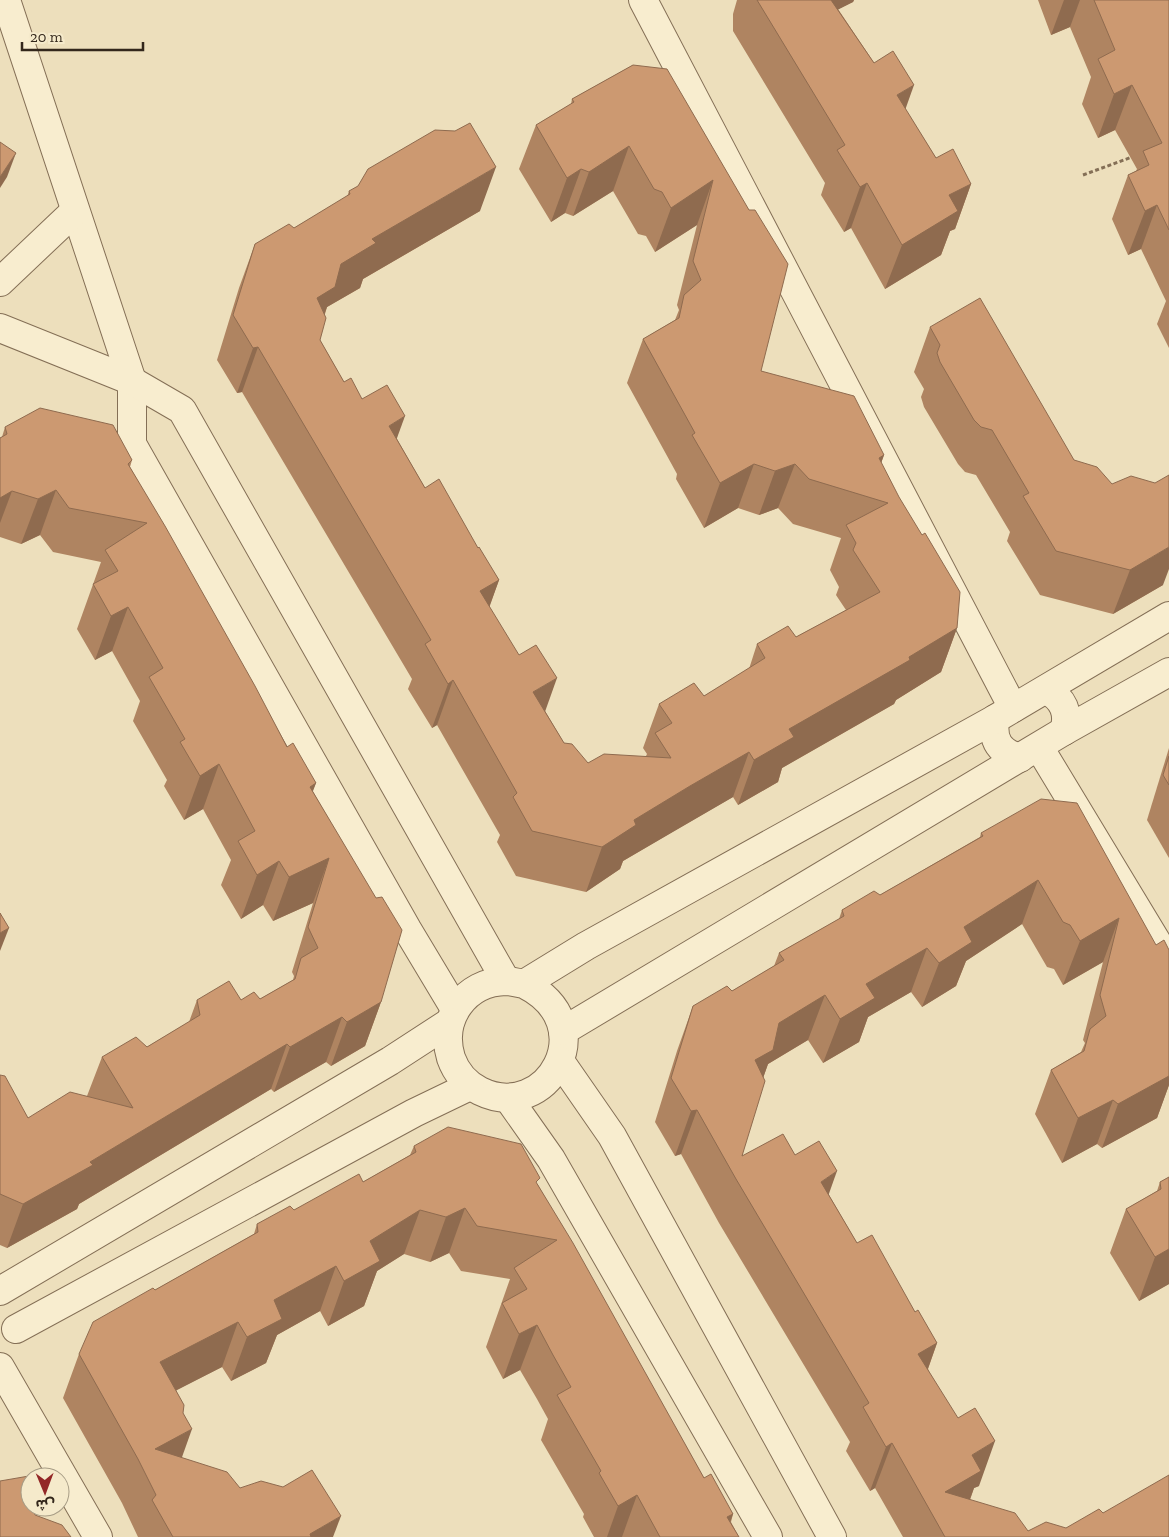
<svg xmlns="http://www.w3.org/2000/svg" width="1169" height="1537" viewBox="0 0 1169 1537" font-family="'Zilla Slab','Noto Sans Arabic',serif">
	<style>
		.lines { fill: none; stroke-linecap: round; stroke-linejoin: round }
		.minor-casing { stroke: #846f56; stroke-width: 30 }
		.path { stroke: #846f56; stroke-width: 3; stroke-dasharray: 4 2.5; stroke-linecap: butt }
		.minor { stroke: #f8edcf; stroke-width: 28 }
		.wall { fill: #af8461 }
		.shaded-wall { fill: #8f6b4f }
		.building { fill: #cc9971; stroke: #8f6b4f }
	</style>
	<rect width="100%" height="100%" fill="#eddfbc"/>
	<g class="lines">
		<g class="minor-casing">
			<g id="minor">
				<path d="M6,0L132,381V444L407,929L455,1009"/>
				<path d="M643,0L1013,708"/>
				<path d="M0,282L75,211"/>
				<path d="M0,328L132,381L182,410L506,981"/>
				<path d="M1046,690C1063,698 1070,713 1064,731"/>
				<path d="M995,719C992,740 999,752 1020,758"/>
				<path d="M1039,747L1169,962"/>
				<path d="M524,984C605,1024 547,1124 480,1091C466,1084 456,1072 451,1058C439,1019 465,982 506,981C512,981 518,983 524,984L586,946L995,719L1169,616"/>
				<path d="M563,1031L1064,731L1169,672"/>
				<path d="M560,1061L612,1136L832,1537"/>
				<path d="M508,1098L551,1159L768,1537"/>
				<path d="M0,1291L390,1061L450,1022"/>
				<path d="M16,1329L414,1113L470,1086"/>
				<path d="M0,1367L98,1537"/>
			</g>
		</g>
		<path class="path" d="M1083,175L1132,157"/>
		<use href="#minor" class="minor"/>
	</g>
	<g class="wall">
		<path d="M737,0H854L853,2L838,9L905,109L936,158L971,184L955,229L950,231L941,255L885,289L851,228L844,232L821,195L825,183L733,31V14Z"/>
		<path d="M1038,0H1169V348L1157,324L1166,301L1141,249L1128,255L1112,219L1128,175L1136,171L1137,169L1115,130L1098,138L1082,104L1091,77L1070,27L1051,35Z"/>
		<path d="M633,65L749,210L761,371L884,455L881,463L957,628L941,672L896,700L894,704L782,768L778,782L738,805L733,797L674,831L623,861L620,869L586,892L516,876L497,842L500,835L437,725L432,728L408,689L412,679L242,392L237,393L217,360L239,288L255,244L294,228L347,197L349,191L480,211L363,279L360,288L327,307L325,314L320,340L344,382L362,399L397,439L425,488L478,548L499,580L489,607L545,711L564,743L588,763L646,756L647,754L643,748L659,704L704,696L749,669L757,644L796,637L846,610L836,595L839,587L830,570L841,538L793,524L778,508L759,515L738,508L704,528L676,479L677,474L627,383L643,339L675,320L679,310L677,305L697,225L655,252L646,236L638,234L613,191L573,216L565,213L551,222L519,169L536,125L571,104L572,99Z"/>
		<path d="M930,327L1074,460L1163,585L1113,614L1040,595L1007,541L1010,532L976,475L965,472L958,464L924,407L921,397L924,389L914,372Z"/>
		<path d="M5,427L132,460L130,467L287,747L316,783L312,792L381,1002L365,1046L331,1066L326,1062L274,1092L271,1089L79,1204L77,1209L7,1248L0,1245V1075L28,1118L87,1096L102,1057L147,1047L189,1022L197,1000H241L260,999L293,980L294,976L292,972L313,903L273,921L263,905L241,919L221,885L231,860L203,809L184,820L164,786L167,780L133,721L140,701L112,651L95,660L77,629L101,562L53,552L40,535L21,544L0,537V438L2,437Z"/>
		<path d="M1169,748V858L1147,820Z"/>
		<path d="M981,833L1156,945L1169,950V1085L1157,1118L1102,1148L1097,1144L1062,1163L1035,1114L1051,1070L1081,1052L1085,1043L1083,1040L1103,962L1063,985L1054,969L1047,967L1022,924L966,961L956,986L922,1007L911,992L868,1017L859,1042L823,1063L808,1040L768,1064L763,1078L742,1156L795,1155L829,1195L857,1243L915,1312L937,1343L928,1369L979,1486L974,1488L970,1500L1028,1531L1066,1528L1103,1513L1169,1537H903L875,1488L870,1491L846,1451L850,1442L719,1223L681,1154L675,1156L655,1122L677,1051L693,1006L732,991L774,966L779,953L839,919L842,910L880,895L980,837Z"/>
		<path d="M414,1146L538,1185L704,1478L733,1514L731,1522L739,1537H594L583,1517L584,1514L541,1440L548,1419L537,1399L520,1370L503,1379L486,1347L510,1279L461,1271L449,1253L430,1262L404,1254L377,1271L364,1306L328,1326L320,1311L277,1335L266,1363L231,1381L222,1367L176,1390L183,1413L182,1458L333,1537H138L122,1503L63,1398L79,1354L155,1290L254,1234L257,1224L294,1210L363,1182L410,1155Z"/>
		<path d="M1169,1177V1284L1139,1301L1110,1253L1126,1209L1157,1191L1160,1182Z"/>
	</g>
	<g class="shaded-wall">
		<path d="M813,0H854L853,2L804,27Z"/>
		<path d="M1064,0H1080L1070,27L1051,35Z"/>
		<path d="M914,85L898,130L897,95Z"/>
		<path d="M1132,85L1115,130L1098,138L1114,94Z"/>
		<path d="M629,146L613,191L573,216L589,172Z"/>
		<path d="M16,153L7,177L0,188V177Z"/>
		<path d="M496,167L480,211L363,279L360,288L327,307L318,332L317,298L341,264L372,239Z"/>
		<path d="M581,169L565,213L551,222L567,178Z"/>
		<path d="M713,180L697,225L655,252L671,208Z"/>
		<path d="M867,183L851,228L844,232L860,187Z"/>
		<path d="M971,184L955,229L950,231L941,255L885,289L902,245L949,195Z"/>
		<path d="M1157,205L1141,249L1128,255L1145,211Z"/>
		<path d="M258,347L242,392L237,393L253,348Z"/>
		<path d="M405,416L389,460V426Z"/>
		<path d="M884,455L869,497L879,458Z"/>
		<path d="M754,464L738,508L704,528L720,483Z"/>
		<path d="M795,464L778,508L759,515L775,471Z"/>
		<path d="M56,490L40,535L21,544L38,499Z"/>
		<path d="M12,491L0,523V498Z"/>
		<path d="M1169,547V569L1163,585L1113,614L1130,570Z"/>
		<path d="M499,580L483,625L480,591Z"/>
		<path d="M128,607L112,651L95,660L111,616Z"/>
		<path d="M957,628L941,672L896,700L894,704L782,768L778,782L738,805L754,760L789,729Z"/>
		<path d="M557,678L541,723L533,692Z"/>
		<path d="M453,680L437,725L432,728L448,684Z"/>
		<path d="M749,752L733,797L623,861L620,869L586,892L602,847L634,820L690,786Z"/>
		<path d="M219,764L203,809L184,820L200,776Z"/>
		<path d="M316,783L299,828L310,787Z"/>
		<path d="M329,858L313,903L273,921L289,877Z"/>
		<path d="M279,861L263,905L241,919L257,875Z"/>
		<path d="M1038,880L1022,924L966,961L956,986L922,1007L939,963L964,927Z"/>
		<path d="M1119,918L1103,962L1063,985L1080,941Z"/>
		<path d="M9,928L0,951V933Z"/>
		<path d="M927,948L911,992L868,1017L859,1042L823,1063L840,1019L866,984Z"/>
		<path d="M825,995L808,1040L768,1064L757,1095L755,1060L779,1023Z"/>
		<path d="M381,1002L365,1046L331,1066L347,1022Z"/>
		<path d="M342,1017L326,1062L274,1092L290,1047Z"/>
		<path d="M287,1044L271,1089L79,1204L77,1209L7,1248L23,1204L90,1162Z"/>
		<path d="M1169,1076V1085L1157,1118L1102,1148L1118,1104Z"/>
		<path d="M1113,1100L1097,1144L1062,1163L1078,1118Z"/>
		<path d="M697,1110L681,1154L675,1156L691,1111Z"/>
		<path d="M837,1171L821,1216V1182Z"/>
		<path d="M465,1208L449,1253L430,1262L446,1217Z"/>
		<path d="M420,1210L404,1254L377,1271L364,1306L328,1326L344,1281L370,1241Z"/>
		<path d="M1169,1249V1284L1139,1301L1155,1257Z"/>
		<path d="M336,1266L320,1311L277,1335L266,1363L231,1381L247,1337L274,1300Z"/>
		<path d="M238,1322L222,1367L144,1407L160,1362Z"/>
		<path d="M537,1325L520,1370L503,1379L519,1334Z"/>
		<path d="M937,1343L921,1388L918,1354Z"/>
		<path d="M192,1429L176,1474L155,1449Z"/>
		<path d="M995,1441L979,1486L974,1488L964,1515L945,1492L972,1455Z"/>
		<path d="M892,1443L875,1488L870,1491L886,1447Z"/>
		<path d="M637,1495L622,1537H607L618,1506Z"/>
		<path d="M733,1514L725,1537L727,1517Z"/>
		<path d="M341,1516L333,1537H309L310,1534Z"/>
	</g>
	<g class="building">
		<path d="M757,0H831L874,63L893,51L914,85L897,95L936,158L953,149L971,184L949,195L958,211L902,245L867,183L860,187L837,150L845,145Z"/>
		<path d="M1094,0H1169V230L1157,205L1145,211L1128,175L1149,165L1143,151L1162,143L1132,85L1114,94L1098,59L1115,50Z"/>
		<path d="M633,65L667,69L749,210H755L788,264L761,371L854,396L884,455L879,458L899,497L922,535L925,533L960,592L957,628L909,657L910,660L789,729L794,737L754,760L749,752L690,786L634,820L636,825L602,847L532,831L513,797L517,793L453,680L448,684L425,644L431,640L258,347L253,348L233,315L255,244L289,224L294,228L350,194L349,191L358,186L368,169L435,130L455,131L470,123L496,167L372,239L376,243L341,264L335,287L317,298L326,318L320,340L344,382L351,378L362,399L387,385L405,416L389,426L425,488L439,479L478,548L479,547L499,580L480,591L519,655L536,645L557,678L533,692L564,743L572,744L588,763L604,754L671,758L655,733L672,723L659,704L694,683L704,696L765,658L757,644L788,626L796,637L880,592L853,550L856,543L846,525L888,503L809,479L795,464L775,471L754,464L720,483L692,435L695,433L643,339L679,318L684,295L701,280L693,261L713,180L671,208L662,192L654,189L629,146L589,172L581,169L567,178L536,125L574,102L572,99Z"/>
		<path d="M0,142L16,153L0,177Z"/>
		<path d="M980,298L1074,460L1097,467L1112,484L1131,476L1155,483L1169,475V547L1130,570L1056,551L1023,496L1029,493L992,430L981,427L974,420L940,362L937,353L940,345L930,327Z"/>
		<path d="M40,408L113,425L132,460L128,464L165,526L255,686L287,747L293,743L316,783L310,787L376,898L382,897L402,930L381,1002L347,1022L342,1017L290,1047L287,1044L90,1162L93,1165L23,1204L0,1194V1075L5,1076L28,1118L70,1092L133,1108L102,1057L136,1037L147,1047L200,1015L197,1000L229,981L241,1000L254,992L260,999L295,979L301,958L318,948L308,927L329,858L289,877L279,861L257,875L238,841L255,831L219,764L200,776L180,742L185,739L149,677L163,668L128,607L111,616L93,584L118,571L105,550L147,523L69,508L56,490L38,499L12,491L0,498V438L7,434L5,427Z"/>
		<path d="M1169,756V785L1163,775Z"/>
		<path d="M1041,799L1077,803L1156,945L1164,940L1169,950V1076L1118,1104L1113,1100L1078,1118L1051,1070L1084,1051L1090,1029L1106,1016L1100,995L1119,918L1080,941L1070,925L1063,922L1038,880L964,927L972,942L939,963L927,948L866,984L875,998L840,1019L825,995L779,1023L773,1050L755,1060L765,1081L742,1156L783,1134L795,1155L819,1141L837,1171L821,1182L857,1243L872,1235L915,1312L918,1310L937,1343L918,1354L958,1418L975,1408L995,1441L972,1455L981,1471L945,1492L1015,1513L1028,1531L1046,1522L1066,1528L1099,1509L1103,1513L1169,1475V1537H945L892,1443L886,1447L863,1407L869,1403L736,1179L697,1110L691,1111L671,1078L693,1006L727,986L732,991L784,960L779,953L844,916L842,910L874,891L880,895L983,836L981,833Z"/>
		<path d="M0,913L9,928L0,933Z"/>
		<path d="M448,1127L521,1144L540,1178L536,1182L573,1243L704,1478L711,1474L733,1514L727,1517L739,1537H660L637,1495L618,1506L599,1473L601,1471L557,1395L571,1387L553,1355L537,1325L519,1334L502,1303L527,1289L514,1268L557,1240L477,1226L465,1208L446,1217L420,1210L370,1241L380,1261L344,1281L336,1266L274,1300L282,1319L247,1337L238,1322L160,1362L184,1405L183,1413L192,1429L155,1449L227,1472L240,1488L261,1481L283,1487L312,1470L341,1516L310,1534L311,1537H173L152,1500L156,1495L138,1459L79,1354L93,1322L153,1288L155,1290L258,1232L257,1224L290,1206L294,1210L359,1174L363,1182L416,1152L414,1146Z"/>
		<path d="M1169,1177V1249L1155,1257L1126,1209L1161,1189L1160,1182Z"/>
		<path d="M29,1476L30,1507H34L35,1515L62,1525L71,1537H0V1481Z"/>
	</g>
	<g transform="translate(45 1492) rotate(179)"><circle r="24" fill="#f5eacb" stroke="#a79c85"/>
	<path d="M0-4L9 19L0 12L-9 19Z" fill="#932726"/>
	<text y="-8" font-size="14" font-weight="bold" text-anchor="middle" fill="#33271b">ش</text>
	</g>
	<path d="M22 42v8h121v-8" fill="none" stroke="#33271b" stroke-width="2.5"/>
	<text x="30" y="42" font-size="15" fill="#33271b" stroke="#f5eacb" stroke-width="4" paint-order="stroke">20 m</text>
</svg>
